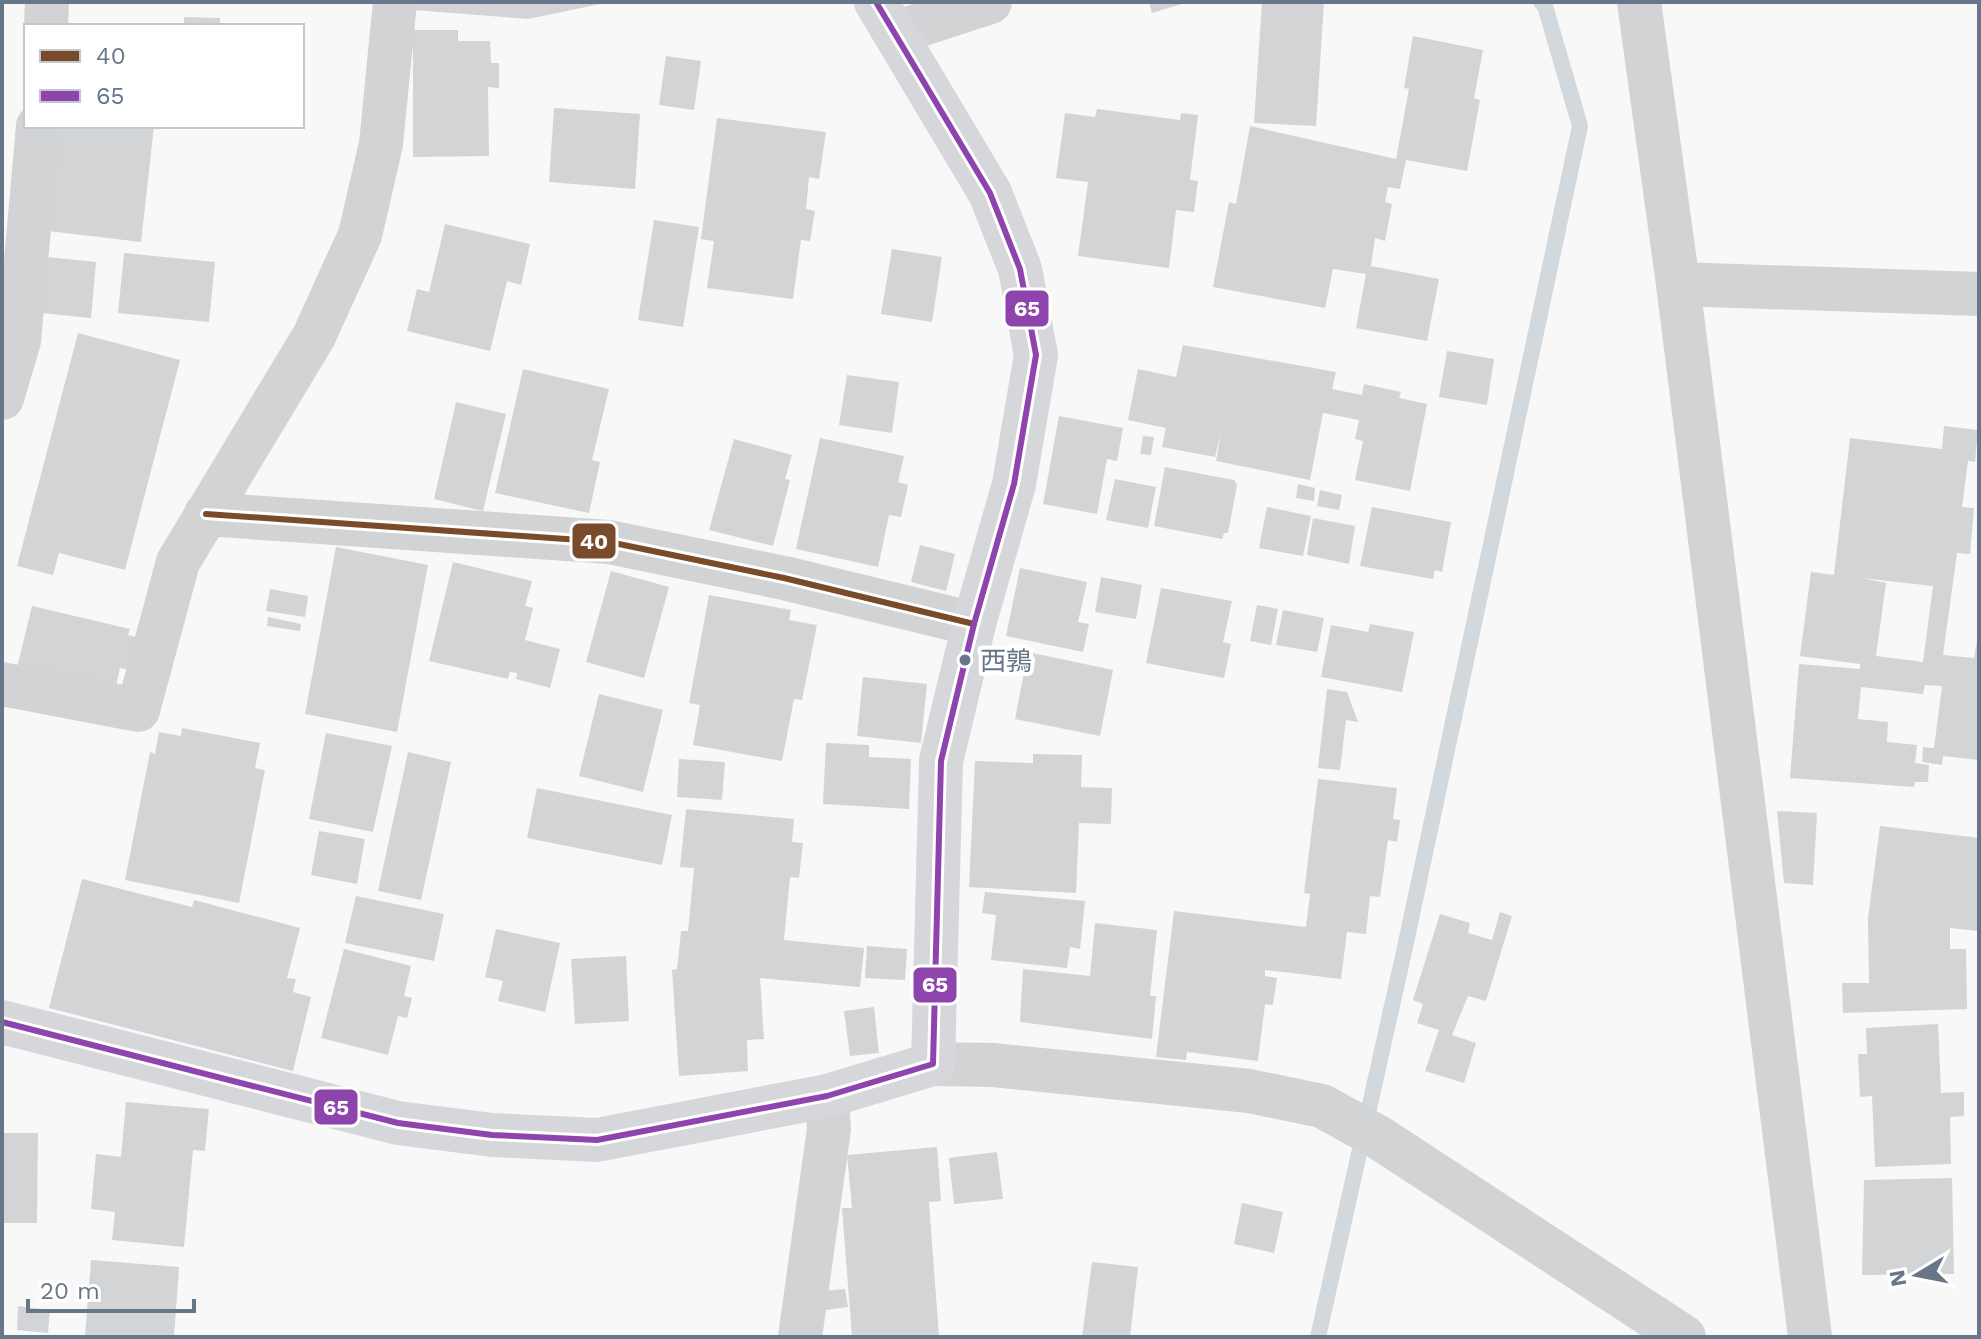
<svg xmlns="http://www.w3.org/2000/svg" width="1981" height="1339" viewBox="0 0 1981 1339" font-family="'Work Sans','Noto Sans JP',sans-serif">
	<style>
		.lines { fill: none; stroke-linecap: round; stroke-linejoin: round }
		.stream { stroke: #d3d8dd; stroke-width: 16 }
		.building { fill: #d3d4d5; fill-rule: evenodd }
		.minor { stroke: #d2d3d4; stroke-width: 44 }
		.secondary { stroke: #d6d7da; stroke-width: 44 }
		.bus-1-casing { stroke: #fff; stroke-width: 12 }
		.bus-2-casing { stroke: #fff; stroke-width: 12 }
		.bus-1 { stroke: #7a4b2a; stroke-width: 6 }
		.bus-2 { stroke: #8e44ad; stroke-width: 6 }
		.bus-dot { fill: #677688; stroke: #fff; stroke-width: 3 }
		.labels { text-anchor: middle; stroke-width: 8; stroke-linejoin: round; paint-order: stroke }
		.bus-label { font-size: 26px; fill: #677688; stroke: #fff; text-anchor: start }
		.line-badge { stroke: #fff; stroke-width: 3 }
		.badge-label { font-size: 22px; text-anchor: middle; font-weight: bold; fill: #fff }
	</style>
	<rect width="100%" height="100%" fill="#f8f8f8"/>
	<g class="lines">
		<path class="stream" d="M1318,1337L1404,952L1580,126L1545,6L1541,2"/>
	</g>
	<g class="building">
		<path d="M414,2H605V3L528,19L413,10Z"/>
		<path d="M1149,2H1185V3L1152,13Z"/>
		<path d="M1262,2H1324L1316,126L1254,123Z"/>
		<path d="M184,17L220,18V26H184Z"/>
		<path d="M413,30H458V41H490L491,63H499V88L488,87L489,156L413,157Z"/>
		<path d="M1413,36L1483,50L1474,98L1480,100L1467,171L1406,160L1400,189L1388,187L1385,202L1392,204L1385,241L1375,238L1371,266L1439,279L1427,341L1356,328L1366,274L1333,269L1325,308L1213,287L1229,202L1236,204L1250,126L1396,159L1409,89L1404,88Z"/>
		<path d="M666,56L701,61L694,110L659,105Z"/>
		<path d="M554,108L640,114L635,189L549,182Z"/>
		<path d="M1097,109L1180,120L1181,113L1198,115L1190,180L1198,181L1194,212L1176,210L1169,268L1078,256L1088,182L1056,178L1065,113L1095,117Z"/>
		<path d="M717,118L826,132L819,179L809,177L806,209L815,211L810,241L801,240L793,299L707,288L714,241L701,239Z"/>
		<path d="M60,126H154L141,242L48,231Z"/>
		<path d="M654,220L699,227L683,327L638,320Z"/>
		<path d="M445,224L530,244L521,285L507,281L490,351L407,331L417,289L429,292Z"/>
		<path d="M892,249L942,257L932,322L881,314Z"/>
		<path d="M124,253L215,262L209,322L118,313Z"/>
		<path d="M47,257L96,262L91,318L41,313Z"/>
		<path d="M78,333L180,360L125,570L59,553L53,575L17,566Z"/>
		<path d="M1183,345L1336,372L1332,389L1362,395L1364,384L1401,392L1399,398L1427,404L1410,491L1355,480L1363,441L1355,439L1359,420L1323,413L1310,480L1216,461L1221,433L1215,457L1162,447L1166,428L1128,420L1138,369L1176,377Z"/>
		<path d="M1447,351L1494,359L1487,405L1439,397Z"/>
		<path d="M523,369L609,389L592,460L600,462L589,513L495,493Z"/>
		<path d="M847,375L899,382L892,433L839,425Z"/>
		<path d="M456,402L506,414L483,511L434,499Z"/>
		<path d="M1059,416L1123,428L1117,461L1107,459L1097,514L1043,504Z"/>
		<path d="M1944,426L1978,430L1975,462L1968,461L1962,507L1974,508L1970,554L1957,553L1943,655L1974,658L1979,630V760L1943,756L1942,765L1922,762L1923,747L1934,748L1942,686L1925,685L1923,694L1861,687L1858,719L1888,722L1887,742L1917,745L1915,763L1929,765L1928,782H1915L1914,787L1790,778L1799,664L1860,669V664L1800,656L1811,572L1834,575L1850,438L1942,449ZM1862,578L1933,586L1923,662L1876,656L1886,583Z"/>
		<path d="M1143,436L1154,437L1151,455L1140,454Z"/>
		<path d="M820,438L904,456L898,482L908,485L901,517L889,515L878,567L796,549Z"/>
		<path d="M734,439L792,455L785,479L790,480L773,546L709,530Z"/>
		<path d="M1165,467L1234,480L1237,485L1228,533H1224L1222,539L1154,526Z"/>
		<path d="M1115,479L1156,487L1148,528L1106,520Z"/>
		<path d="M1298,484L1315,488L1314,501L1296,498Z"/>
		<path d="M1320,490L1342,495L1339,510L1317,506Z"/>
		<path d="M1267,507L1311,516L1303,556L1259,548Z"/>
		<path d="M1372,507L1451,522L1442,572L1435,570L1433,579L1360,566Z"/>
		<path d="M1313,518L1355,526L1349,564L1307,555Z"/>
		<path d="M920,545L955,554L946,591L911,582Z"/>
		<path d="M336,547L428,565L397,732L305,714Z"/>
		<path d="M453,562L532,581L525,606L533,608L525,640L560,649L550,688L516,679L517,673L510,672L508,679L429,661Z"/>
		<path d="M1020,568L1087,582L1078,622L1089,624L1083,652L1006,636Z"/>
		<path d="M611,571L669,587L644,678L586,662Z"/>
		<path d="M1101,577L1142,585L1136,619L1095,612Z"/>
		<path d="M1161,588L1232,601L1223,642L1231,644L1224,678L1146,663Z"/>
		<path d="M270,589L308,596L305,617L266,611Z"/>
		<path d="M709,595L791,610L789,620L817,625L802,700L794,699L782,761L693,745L700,705L689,703Z"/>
		<path d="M1257,605L1278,609L1271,645L1250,641Z"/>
		<path d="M32,606L130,629L128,635L140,638L133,671L120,668L112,703L14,680Z"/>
		<path d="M1283,610L1324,618L1317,652L1276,645Z"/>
		<path d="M268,617L301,624L300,631L267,626Z"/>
		<path d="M1370,624L1414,632L1402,692L1321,677L1331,625L1368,632Z"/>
		<path d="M1028,652L1113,670L1100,736L1015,719Z"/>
		<path d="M863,677L927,684L921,743L857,736Z"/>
		<path d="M1327,689L1347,692L1358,722L1346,720L1340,770L1318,768Z"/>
		<path d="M599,694L663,710L643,792L579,776Z"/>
		<path d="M182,728L260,743L255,768L265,770L239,903L125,880L150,752L155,754L159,732L181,736Z"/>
		<path d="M326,733L392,746L373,832L309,819Z"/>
		<path d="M826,743L869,745V757L911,759L909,809L823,804Z"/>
		<path d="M408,752L451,762L421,900L378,891Z"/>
		<path d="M1033,754L1082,755L1081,787L1112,788L1111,824L1079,823L1076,893L969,887L975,761L1033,763Z"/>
		<path d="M679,759L725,762L722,800L677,797Z"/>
		<path d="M1318,779L1397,788L1393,819L1400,820L1397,842L1388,840L1380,897L1370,896L1366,934L1347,932L1341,979L1265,970V976L1277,978L1273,1005L1265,1004L1258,1061L1187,1052L1186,1060L1156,1057L1174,911L1306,927L1310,894L1304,893Z"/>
		<path d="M537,788L672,815L662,865L527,838Z"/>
		<path d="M686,809L794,819L792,842L803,843L799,878L790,877L784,940L864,948L860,987L760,978L764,1039L747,1040L748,1071L679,1076L672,970L677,969L681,931H688L694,868L680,867Z"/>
		<path d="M1777,811L1817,813L1813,885L1784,883Z"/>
		<path d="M1880,826L1979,838V931L1950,928V949H1966L1967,1009L1843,1013L1842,983H1869L1868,918Z"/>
		<path d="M319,831L365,839L357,884L311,875Z"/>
		<path d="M82,879L192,907L194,900L300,928L287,978L296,979L293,992L311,997L293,1071L49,1008Z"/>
		<path d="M985,892L1085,901L1080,949L1070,947L1067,968L991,960L996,915L982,913Z"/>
		<path d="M356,896L444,914L434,961L345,943Z"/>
		<path d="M1500,912L1512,916L1486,1001L1468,996L1452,1035L1476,1043L1464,1083L1425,1071L1439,1030L1417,1023L1423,1004L1413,1000L1440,914L1470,923L1468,933L1492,940Z"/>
		<path d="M1095,923L1157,930L1150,996H1156L1152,1039L1020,1022L1023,969L1090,976Z"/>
		<path d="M496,929L560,943L545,1012L498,1001L503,981L485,977Z"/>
		<path d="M867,946L907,949L905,980L865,978Z"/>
		<path d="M344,949L411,966L404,996L412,998L407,1018L398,1016L388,1055L321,1038Z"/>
		<path d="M626,956L629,1021L575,1024L571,959Z"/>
		<path d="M874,1007L879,1053L850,1056L844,1011Z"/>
		<path d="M1938,1024L1941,1093L1964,1092V1116L1950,1117L1951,1164L1875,1167L1872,1096L1860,1097L1858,1054H1867L1866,1028Z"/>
		<path d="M126,1102L209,1109L205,1151L193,1150L184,1247L112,1240L115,1212L91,1209L96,1154L121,1157Z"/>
		<path d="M2,1133H38L37,1223H2Z"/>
		<path d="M937,1147L941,1201L929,1202L939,1337H852L842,1208H852L847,1155Z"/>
		<path d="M997,1152L1003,1199L954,1204L949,1158Z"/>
		<path d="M1952,1178L1954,1274L1862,1275L1864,1180Z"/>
		<path d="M1242,1203L1283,1212L1274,1253L1234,1244Z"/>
		<path d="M91,1260L179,1267L174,1337H85Z"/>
		<path d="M1092,1262L1138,1267L1130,1337H1082Z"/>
		<path d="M845,1289L848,1307L826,1310L823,1291Z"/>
		<path d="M18,1306L50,1310L48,1333L17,1330Z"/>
	</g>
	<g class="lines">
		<g class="minor">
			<path d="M1639,2L1678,284L1810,1337"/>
			<path d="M46,26L47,2"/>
			<path d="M895,33L990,2"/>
			<path d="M1678,284L1979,294"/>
			<path d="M2,398L19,341L38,126"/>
			<path d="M206,514L609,542L784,578L974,624"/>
			<path d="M2,684L138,710L178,562L314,336L360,235L381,144L395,2"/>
			<path d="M933,1064L993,1065L1249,1091L1322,1106L1378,1137L1684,1337"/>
			<path d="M800,1337L829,1129L827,1096"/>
		</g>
		<path class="secondary" d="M2,1022L398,1123L492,1135L597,1140L827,1096L933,1064L941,761L974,624L1014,484L1036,355L1020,269L990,193L876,2"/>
		<g class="bus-1-casing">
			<path id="bus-1" d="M206,514L609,542L784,578L974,624"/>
		</g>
		<g class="bus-2-casing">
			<path id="bus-2" d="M2,1022L398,1123L492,1135L597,1140L827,1096L933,1064L941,761L974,624L1014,484L1036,355L1020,269L990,193L876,2"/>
		</g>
		<use href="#bus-1" class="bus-1"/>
		<use href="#bus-2" class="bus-2"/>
	</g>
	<circle class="bus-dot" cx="965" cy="660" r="7"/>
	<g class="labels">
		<g class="bus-label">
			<text x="980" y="670">西鶉</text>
		</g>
	</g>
	<g class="line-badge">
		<rect x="1004" y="289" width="46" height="39" rx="8" fill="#8e44ad"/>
		<rect x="571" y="522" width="46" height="38" rx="8" fill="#7a4b2a"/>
		<rect x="912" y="966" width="46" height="38" rx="8" fill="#8e44ad"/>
		<rect x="313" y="1088" width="46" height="38" rx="8" fill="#8e44ad"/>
	</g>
	<g class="badge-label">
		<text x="1027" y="316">65</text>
		<text x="594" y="549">40</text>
		<text x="935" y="992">65</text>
		<text x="336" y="1115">65</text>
	</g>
	<rect width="1981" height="1339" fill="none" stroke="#677688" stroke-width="8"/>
	<rect x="24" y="24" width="280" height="104" fill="#ffffff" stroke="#c2c8cf" stroke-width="2"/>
	<rect x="40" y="50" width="40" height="12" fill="#7a4b2a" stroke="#c2c8cf" stroke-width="2"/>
	<text x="96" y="64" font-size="24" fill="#677688">40</text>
	<rect x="40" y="90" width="40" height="12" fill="#8e44ad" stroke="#c2c8cf" stroke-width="2"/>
	<text x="96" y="104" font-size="24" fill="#677688">65</text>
	<g transform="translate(1917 1275) rotate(260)" stroke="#ffffff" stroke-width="6" paint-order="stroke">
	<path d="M0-6L14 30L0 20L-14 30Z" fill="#677688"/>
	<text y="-12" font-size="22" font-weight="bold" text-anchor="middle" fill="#677688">N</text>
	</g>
	<path d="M28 1299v12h166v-12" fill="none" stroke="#677688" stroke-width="4"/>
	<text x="40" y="1299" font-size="24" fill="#677688" stroke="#ffffff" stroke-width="6" paint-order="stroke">20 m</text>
</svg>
